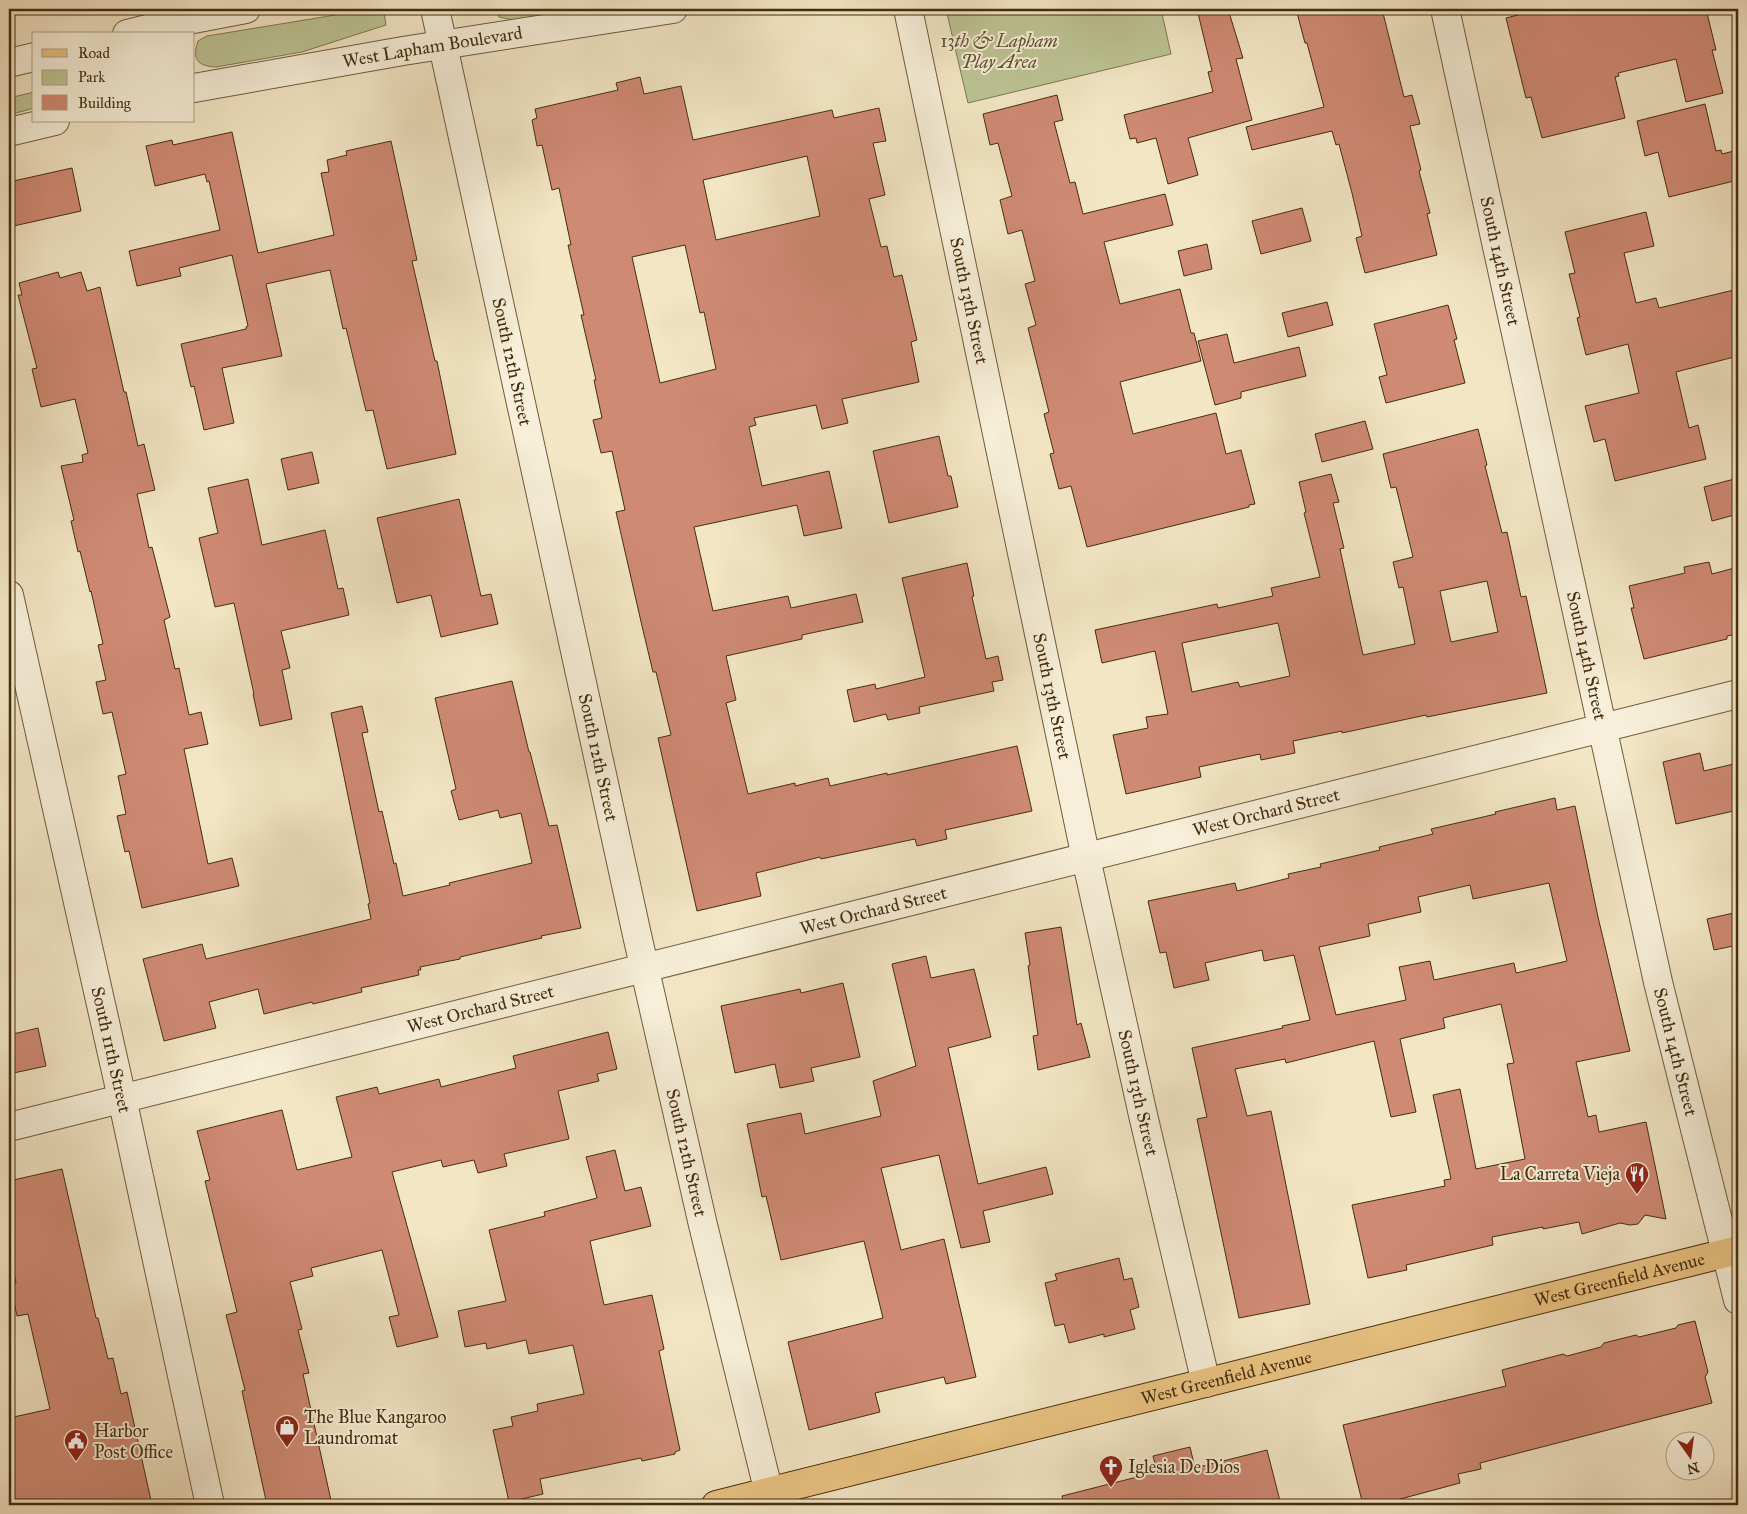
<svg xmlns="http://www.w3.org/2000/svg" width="1747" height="1514" viewBox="0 0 1747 1514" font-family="'IM FELL Great Primer',serif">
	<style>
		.green { fill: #bdc494; stroke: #817851 }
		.building { fill: #cf8a74; stroke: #452d0e; fill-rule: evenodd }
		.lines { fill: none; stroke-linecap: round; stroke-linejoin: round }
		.minor-casing { stroke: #705b3c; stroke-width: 30 }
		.major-casing { stroke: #452d0e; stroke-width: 30 }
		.minor { stroke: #f7efd9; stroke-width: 28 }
		.major { stroke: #eac382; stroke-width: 28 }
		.labels { text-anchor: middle; stroke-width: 4; stroke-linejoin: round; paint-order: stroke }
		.park-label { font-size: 18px; font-style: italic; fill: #635330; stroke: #f7efd9 }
		.street-label { font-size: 18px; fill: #452d0e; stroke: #f7efd9 }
		.poi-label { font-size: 18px; fill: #452d0e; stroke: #f7efd9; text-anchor: start }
	</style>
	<rect width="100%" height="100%" fill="#f3e6c5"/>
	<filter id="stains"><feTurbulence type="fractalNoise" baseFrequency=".004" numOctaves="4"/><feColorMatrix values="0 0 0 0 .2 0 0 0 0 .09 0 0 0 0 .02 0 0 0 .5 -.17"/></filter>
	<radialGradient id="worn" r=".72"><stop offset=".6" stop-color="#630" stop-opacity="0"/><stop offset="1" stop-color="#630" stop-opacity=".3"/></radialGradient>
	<g class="green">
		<path d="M497,9H587L513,20L499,17Z"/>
		<path d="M946,9H1161L1171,54L968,103Z"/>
		<path d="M366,10L384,12L386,25L302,52L216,67C197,66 192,59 198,41L207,36Z"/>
		<path d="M34,92V108L9,115V98Z"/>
	</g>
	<g class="building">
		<path d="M1197,9H1228L1243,58L1236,59L1252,120L1188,138L1198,175L1168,184L1156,138L1137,143L1136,138L1130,139L1124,115L1213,92L1208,72L1212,71Z"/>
		<path d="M1296,9H1382L1404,97L1412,95L1420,124L1410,126L1421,170L1419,171L1430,213L1427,214L1437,255L1365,273L1356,238L1362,236L1352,193L1339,144L1336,145L1332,131L1252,150L1246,127L1324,107L1307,43H1305Z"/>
		<path d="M1541,9H1706L1716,50H1712L1723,93L1686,102L1676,59L1618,73L1619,76L1615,77L1625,118L1542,138L1531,97L1526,98L1506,18Z"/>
		<path d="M640,77L644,94L681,86L693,140L832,110L834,118L879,108L886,141L873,143L885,195L869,199L881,247L887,246L894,277L902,275L917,340L911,342L919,382L842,399L848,423L822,429L816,405L754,418L756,425L749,427L762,486L829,471L842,528L804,536L797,505L694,527L713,611L788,596L791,608L856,594L863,622L802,635V639L726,656L736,700L726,703L748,794L795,783V786L828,778L830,786L887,773V775L1017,746L1032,811L945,830L947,839L917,846L915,839L821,859L820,857L756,873L761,896L697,911L658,738L671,735L656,672H653L642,626L616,512L625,510L612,451L601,453L593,420L602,418L594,380H596L581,315H584L568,245H571L559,188L552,190L542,145L537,146L532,120L537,118L535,109L618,90L616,83ZM807,156L820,216L716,240L703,180ZM685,245L700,313L704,312L716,369L660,383L632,257Z"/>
		<path d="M1057,95L1063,120L1054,122L1070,183L1075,182L1083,214L1165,194L1173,225L1104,242L1120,304L1180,289L1191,333H1194L1201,361L1120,382L1133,434L1216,413L1226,454L1241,450L1255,504L1249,505V507L1087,547L1071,486L1059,489L1050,454L1054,453L1044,414L1049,412L1028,328L1036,325L1025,284L1035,281L1022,230L1008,234L1000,200L1012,196L998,143L990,145L983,114Z"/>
		<path d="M1705,104L1716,151L1721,150L1722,154L1738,150V180L1669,197L1658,152L1645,156L1637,121Z"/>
		<path d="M232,132L258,253L334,235L321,173L329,172L327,160L347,155L346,151L391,141L417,260L412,261L435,361H437L456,454L387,469L373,410L366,411L346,328L343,329L330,270L266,284L282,356L222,368L234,423L204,430L194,386L191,387L181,344L246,329V327L248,326L232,255L179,268L181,276L137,286L129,251L220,230L209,181L207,182L205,174L155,186L146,146L172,140L173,145Z"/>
		<path d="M72,168L81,211L9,227V182Z"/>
		<path d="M1302,208L1311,241L1261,254L1252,221Z"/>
		<path d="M1646,212L1654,246L1624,253L1636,303L1656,298L1659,308L1738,289V356L1676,372L1689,428L1698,425L1706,459L1615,481L1605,439L1594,442L1585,406L1639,393L1628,344L1586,355L1577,318L1580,317L1569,274L1575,273L1565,232Z"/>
		<path d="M1207,244L1212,269L1184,276L1178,251Z"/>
		<path d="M58,272L60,278L81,272L87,291L100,287L124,392H126L138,446L144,444L155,490L137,494L149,548L152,547L170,617L164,620L175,669L179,668L189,715L201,712L208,744L184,749L208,864L232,858L239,886L142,908L129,851L125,852L117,816L126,814L118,776L126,774L112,712L103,714L96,682L106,680L98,645L103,644L91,591L90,592L80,551L78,552L71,521L74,520L61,466L83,462L82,455L88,453L75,399L41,407L32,369L37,368L18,295H22L19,283Z"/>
		<path d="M1327,302L1333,325L1288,337L1282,313Z"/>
		<path d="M1448,305L1457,339L1454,340L1465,383L1386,403L1379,377L1387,375L1374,324Z"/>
		<path d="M1227,334L1234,363L1299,347L1306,376L1241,392V398L1215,405L1198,341Z"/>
		<path d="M1365,421L1373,449L1322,462L1315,434Z"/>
		<path d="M1478,429L1487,465L1485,466L1502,533L1507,532L1521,597L1526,596L1547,693L1427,717L1426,715L1342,733V731L1293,741L1295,753L1261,760L1260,754L1199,767L1201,777L1126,794L1113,735L1148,728L1146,717L1168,714L1155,651L1102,663L1095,630L1217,604L1218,608L1273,596L1271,588L1320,577L1304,513L1306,512L1299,482L1331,474L1339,502L1333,503L1344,548L1340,549L1363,655L1415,644L1403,587L1399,588L1393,562L1413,557L1396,487L1391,488L1383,454ZM1487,581L1498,632L1451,642L1440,591ZM1278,623L1290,676L1240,687L1238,682L1192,692L1182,643Z"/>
		<path d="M939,436L948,476H951L958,507L889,523L873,451Z"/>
		<path d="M312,452L319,483L288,490L281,459Z"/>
		<path d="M1738,478V514L1712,521L1704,487Z"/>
		<path d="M248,479L262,545L325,530L338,589L343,588L349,615L281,631L290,668L282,670L292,719L260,726L253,694H254L234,603L215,607L199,538L218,533L208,488Z"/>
		<path d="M459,499L481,596L491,594L498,624L441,637L431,595L397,603L377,518Z"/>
		<path d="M1709,562L1712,574L1738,567V634L1727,636V639L1644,659L1631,608H1634L1629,586L1685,573L1684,567Z"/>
		<path d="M967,563L974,596L972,597L986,659L998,656L1003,680L992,682L994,691L919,707L920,713L888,720L886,714L854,722L847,690L875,684L876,689L925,677L902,578Z"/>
		<path d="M512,681L529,752H530L549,826L557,825L581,928L541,936L542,938L460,957V959L420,967L421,970H418L419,975L361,988L362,992L313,1004L312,1002L264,1014L258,989L209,1002L216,1028L164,1041L143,959L202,944L206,959L371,919L368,904L370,903L331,713L362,706L368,732L362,733L379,812L382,811L394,864L396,863L403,896L450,885L449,883L532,863L521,813L500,818L498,810L459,820L451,791L456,789L435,698Z"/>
		<path d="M1700,753L1704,771L1738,763V810L1676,824L1663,762Z"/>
		<path d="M1555,798L1557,810L1575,806L1598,917L1630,1051L1576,1062L1588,1117L1596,1115L1599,1132L1646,1122L1666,1219L1645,1215L1638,1224L1630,1225L1620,1223L1582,1234L1579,1222L1543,1229V1227L1492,1237L1493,1245L1406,1265L1407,1270L1368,1278L1352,1205L1445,1186L1444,1180L1451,1179L1433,1095L1460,1089L1476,1169L1525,1159L1507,1064L1514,1063L1501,1004L1443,1018L1445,1028L1400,1039L1416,1112L1391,1117L1374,1041L1286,1063L1285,1059L1235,1069L1247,1116L1271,1111L1310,1304L1239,1318L1197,1119L1207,1117L1192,1048L1283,1028L1282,1026L1310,1020L1294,955L1264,961L1262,950L1205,963L1209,980L1174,988L1166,952L1160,953L1148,901L1235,883L1237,891L1289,878L1288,874L1321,867L1320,864L1380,850L1379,847L1433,834L1431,829L1496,814L1495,812ZM1549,883L1567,961L1516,973L1514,963L1434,980L1430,961L1399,967L1406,1000L1336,1015L1319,947L1370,936L1368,924L1421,912L1418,897L1470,885L1473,899Z"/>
		<path d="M1738,912V945L1714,950L1707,919Z"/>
		<path d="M1061,927L1077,1025L1081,1023L1090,1057L1038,1070L1033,1036L1038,1035L1028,966L1030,965L1025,933Z"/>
		<path d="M926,956L931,978L974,969L991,1037L948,1048L978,1184L1046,1167L1053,1194L983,1211L990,1242L961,1248L939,1155L881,1168L901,1250L944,1239L976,1377L946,1384L944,1377L875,1393L880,1412L809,1430L788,1342L883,1318L864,1241L781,1260L766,1196L762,1197L747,1124L801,1113L805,1134L881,1116L873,1081L916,1066L892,964Z"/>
		<path d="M843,983L860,1057L811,1068L814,1081L780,1088L775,1064L735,1073L721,1006L800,989L801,993Z"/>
		<path d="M38,1028L46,1066L9,1074V1035Z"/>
		<path d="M608,1032L617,1069L597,1074L599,1081L558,1091L569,1139L504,1154L507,1166L478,1173L474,1160L443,1167L441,1160L392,1172L438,1337L397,1347L389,1317L399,1315L382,1250L311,1268L313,1276L290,1282L302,1329L298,1330L309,1373L303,1374L332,1505H267L242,1391L245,1390L226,1315L237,1312L205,1181L210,1180L197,1131L282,1110L297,1170L352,1157L336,1097L377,1087L379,1094L439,1079L441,1087L516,1068L513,1056Z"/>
		<path d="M615,1150L625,1191L641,1187L651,1226L590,1241L604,1305L652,1295L664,1349L659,1351L680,1450L675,1452V1454L642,1461L641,1458L540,1479L543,1494L509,1502L493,1430L513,1426L511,1417L538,1411L537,1404L584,1394L573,1345L529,1354L526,1340L487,1349L486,1343L465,1347L458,1311L506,1301L489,1230L545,1216L544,1212L597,1198L586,1157Z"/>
		<path d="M62,1169L96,1318H98L108,1359L113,1358L121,1394L127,1392L152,1505H9V1418L50,1409L28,1314L17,1316L10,1284L16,1283L9,1248V1181Z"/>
		<path d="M1119,1258L1124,1280L1132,1278L1139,1307L1130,1310L1135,1329L1104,1337V1334L1069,1343L1064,1324L1055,1326L1045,1283L1057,1280L1055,1274Z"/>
		<path d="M1695,1321L1708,1372L1705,1377L1712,1403L1480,1463L1481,1469L1458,1474L1460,1483L1378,1505H1363L1343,1425L1506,1386L1502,1370L1563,1354L1567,1356L1601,1347L1604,1343L1636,1335L1639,1337L1676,1328L1678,1325Z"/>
		<path d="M1190,1447L1195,1468L1267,1450L1281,1505H1064L1062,1496L1157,1472L1153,1456Z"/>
	</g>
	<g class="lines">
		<g class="minor-casing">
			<g id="minor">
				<path id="s1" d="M435,9L637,935L703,1225L772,1505"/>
				<path id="s2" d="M908,9L1086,858L1143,1115L1206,1383"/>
				<path id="s3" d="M1445,9L1658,982L1738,1300"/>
				<path d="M127,34L167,24L246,9"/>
				<path d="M9,63L34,57"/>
				<path id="s4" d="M194,88L403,51L673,9"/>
				<path d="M9,132L55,121"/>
				<path id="s5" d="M9,595L122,1098L210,1505"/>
				<path id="s6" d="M9,1127L1738,694"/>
			</g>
		</g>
		<g class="major-casing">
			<g id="major">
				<path id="s7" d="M716,1505L1738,1250"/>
			</g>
		</g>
		<use href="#minor" class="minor"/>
		<use href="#major" class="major"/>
	</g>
	<defs>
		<g id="restaurant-pin" transform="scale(1.25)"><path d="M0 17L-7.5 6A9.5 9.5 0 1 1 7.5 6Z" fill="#8f2418" stroke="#f7efd9"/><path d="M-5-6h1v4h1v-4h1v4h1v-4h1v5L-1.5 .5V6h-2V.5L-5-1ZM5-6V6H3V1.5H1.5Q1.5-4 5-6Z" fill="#fff"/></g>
		<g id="shop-pin" transform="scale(1.25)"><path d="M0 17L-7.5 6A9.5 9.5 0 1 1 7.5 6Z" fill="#8f2418" stroke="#f7efd9"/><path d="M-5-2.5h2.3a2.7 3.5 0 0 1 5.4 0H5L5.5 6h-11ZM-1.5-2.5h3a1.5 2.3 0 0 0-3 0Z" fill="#fff"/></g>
		<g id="civic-pin" transform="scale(1.25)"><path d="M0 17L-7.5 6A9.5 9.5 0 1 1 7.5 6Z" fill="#8f2418" stroke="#f7efd9"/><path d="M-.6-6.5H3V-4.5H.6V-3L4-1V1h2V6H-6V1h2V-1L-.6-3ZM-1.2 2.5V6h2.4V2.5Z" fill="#fff"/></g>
		<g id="church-pin" transform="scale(1.25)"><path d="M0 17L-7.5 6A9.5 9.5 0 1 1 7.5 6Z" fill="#8f2418" stroke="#f7efd9"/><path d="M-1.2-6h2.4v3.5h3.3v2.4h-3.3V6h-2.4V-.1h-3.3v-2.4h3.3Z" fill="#fff"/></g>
	</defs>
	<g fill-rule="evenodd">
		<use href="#restaurant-pin" x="1637" y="1174"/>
		<use href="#shop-pin" x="287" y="1427"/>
		<use href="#civic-pin" x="76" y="1441"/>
		<use href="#church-pin" x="1111" y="1467"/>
	</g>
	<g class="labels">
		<g class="park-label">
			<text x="999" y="47">13th &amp; Lapham<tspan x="999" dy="21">Play Area</tspan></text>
		</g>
		<g class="street-label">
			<text dy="6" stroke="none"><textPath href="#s4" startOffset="242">West Lapham Boulevard</textPath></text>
			<text dy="6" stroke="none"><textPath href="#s3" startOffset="258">South 14th Street</textPath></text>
			<text dy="6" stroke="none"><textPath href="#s2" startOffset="298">South 13th Street</textPath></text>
			<text dy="6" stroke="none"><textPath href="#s1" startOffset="361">South 12th Street</textPath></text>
			<text dy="6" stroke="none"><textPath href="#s3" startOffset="662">South 14th Street</textPath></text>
			<text dy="6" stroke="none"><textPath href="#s2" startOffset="702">South 13th Street</textPath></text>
			<text dy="6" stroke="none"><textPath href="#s1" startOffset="766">South 12th Street</textPath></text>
			<text dy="6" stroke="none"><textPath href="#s6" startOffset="1296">West Orchard Street</textPath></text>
			<text dy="6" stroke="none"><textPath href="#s6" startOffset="891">West Orchard Street</textPath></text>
			<text dy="6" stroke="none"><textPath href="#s6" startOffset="486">West Orchard Street</textPath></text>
			<text dy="6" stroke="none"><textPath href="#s5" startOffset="466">South 11th Street</textPath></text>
			<text dy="6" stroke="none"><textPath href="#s3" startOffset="1068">South 14th Street</textPath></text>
			<text dy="6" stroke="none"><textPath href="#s2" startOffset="1108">South 13th Street</textPath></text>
			<text dy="6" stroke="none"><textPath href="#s1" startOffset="1171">South 12th Street</textPath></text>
			<text dy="6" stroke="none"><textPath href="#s7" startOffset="931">West Greenfield Avenue</textPath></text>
			<text dy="6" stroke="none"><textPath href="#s7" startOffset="526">West Greenfield Avenue</textPath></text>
		</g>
		<g class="poi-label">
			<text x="1620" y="1180" text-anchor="end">La Carreta Vieja</text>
			<text x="304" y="1423">The Blue Kangaroo<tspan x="304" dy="21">Laundromat</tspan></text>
			<text x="94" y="1437">Harbor<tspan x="94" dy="21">Post Office</tspan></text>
			<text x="1128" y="1473">Iglesia De Dios</text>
		</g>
	</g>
	<rect width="1747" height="1514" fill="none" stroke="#f3e6c5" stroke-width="30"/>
	<rect x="10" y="10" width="1727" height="1494" fill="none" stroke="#452d0e" stroke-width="2.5"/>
	<rect x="15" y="15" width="1717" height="1484" fill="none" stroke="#452d0e"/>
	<rect x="32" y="32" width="162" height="90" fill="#f7efd9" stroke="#b0a188"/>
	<rect x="42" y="49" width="25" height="8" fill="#eac382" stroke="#b0a188"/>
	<text x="78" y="58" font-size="15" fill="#452d0e">Road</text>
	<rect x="42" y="70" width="25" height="15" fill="#bdc494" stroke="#b0a188"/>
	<text x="78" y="82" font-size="15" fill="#452d0e">Park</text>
	<rect x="42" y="95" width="25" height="15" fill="#cf8a74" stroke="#b0a188"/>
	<text x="78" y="108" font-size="15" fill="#452d0e">Building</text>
	<g transform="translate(1690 1456) rotate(166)"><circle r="24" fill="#f7efd9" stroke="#b0a188"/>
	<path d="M0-4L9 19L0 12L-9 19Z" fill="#8f2418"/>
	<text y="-8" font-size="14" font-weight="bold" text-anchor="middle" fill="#452d0e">N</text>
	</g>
	<rect width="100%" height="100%" filter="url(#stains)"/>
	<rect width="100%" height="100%" fill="url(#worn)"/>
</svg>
